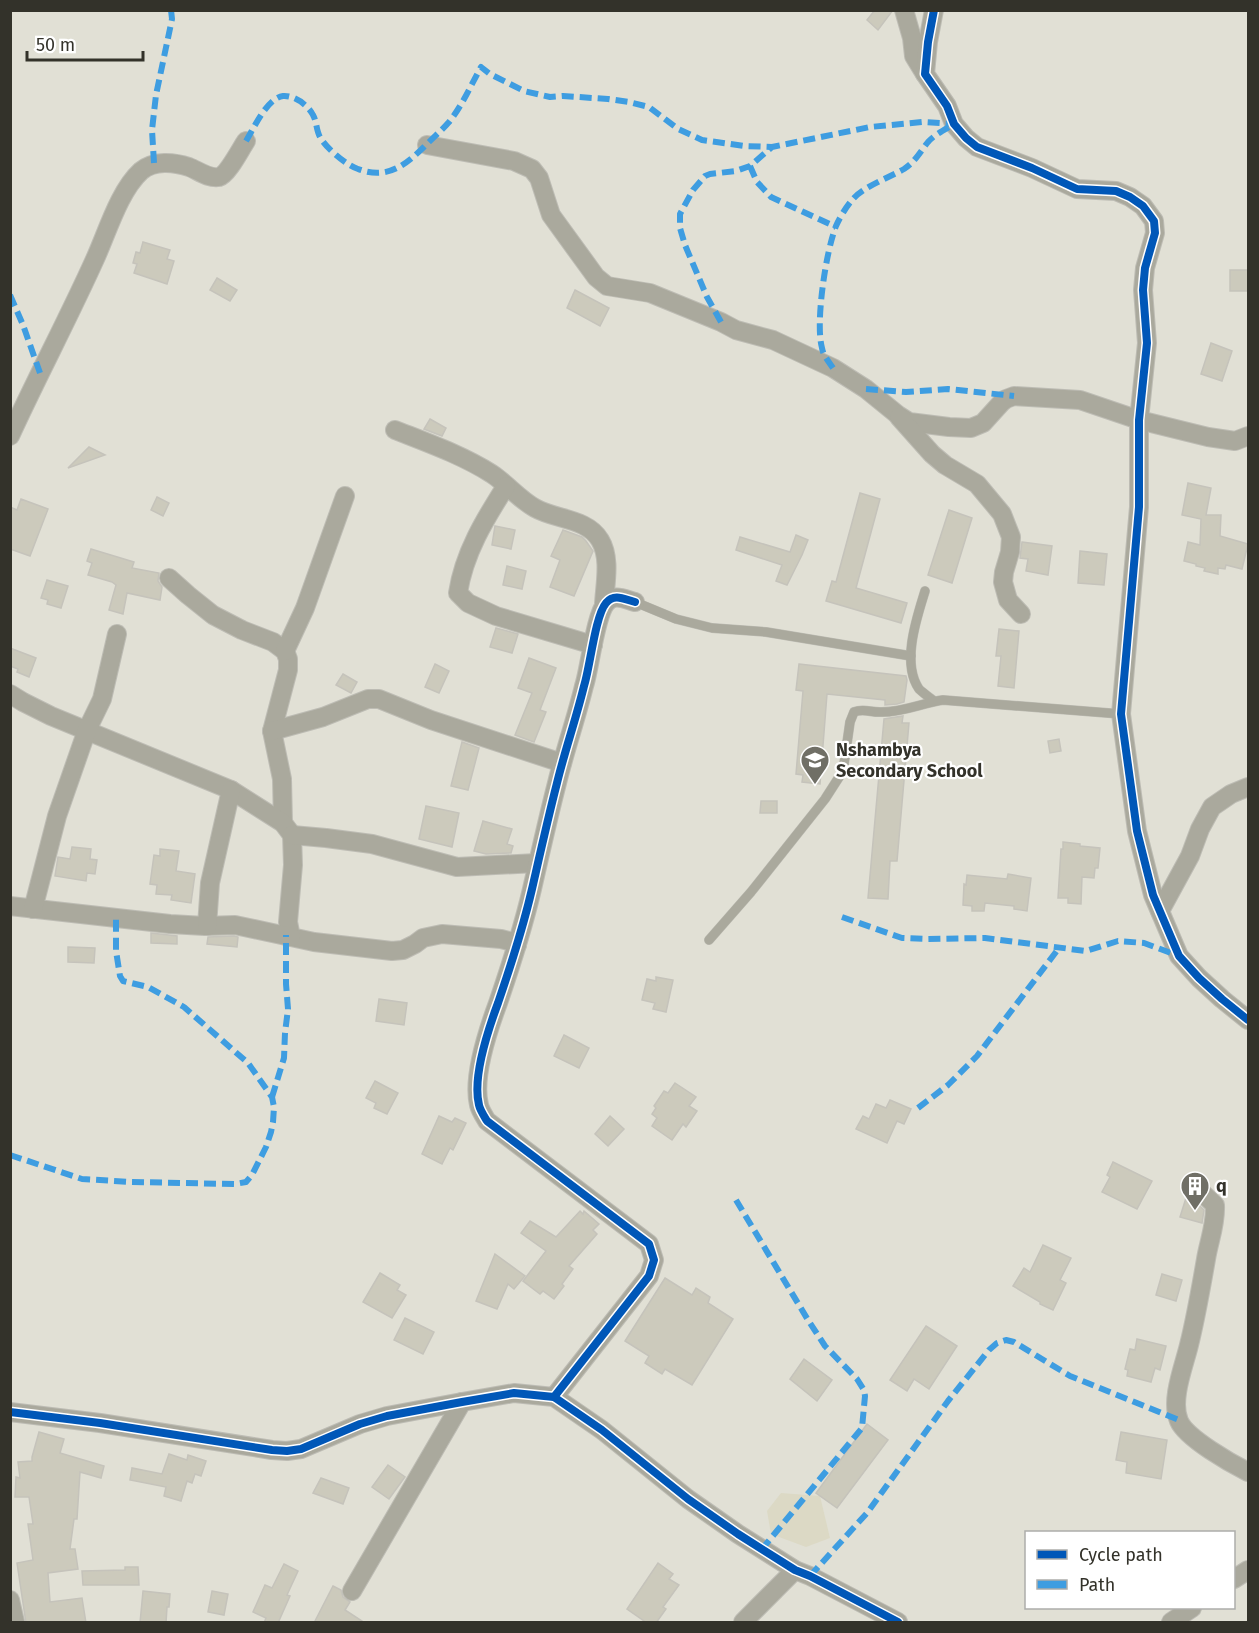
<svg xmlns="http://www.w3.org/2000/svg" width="1259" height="1633" viewBox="0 0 1259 1633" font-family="'Fira Sans',sans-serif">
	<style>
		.built { fill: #dcd9c5 }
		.building { fill: #cccabc; stroke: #c5c3bb; stroke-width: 1.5 }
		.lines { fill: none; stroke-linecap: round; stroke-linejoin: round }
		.lane-casing { stroke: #bdbcb4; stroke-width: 10 }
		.street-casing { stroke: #bdbcb4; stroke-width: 20 }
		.lane { stroke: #aaa99d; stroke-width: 9 }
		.street { stroke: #aaa99d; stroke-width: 18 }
		.quiet { stroke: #3e9de1; stroke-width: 6; stroke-dasharray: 12 6; stroke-linecap: butt }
		.cycleway-casing { stroke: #fff; stroke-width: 11 }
		.cycleway { stroke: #0057b8; stroke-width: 8 }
		.labels { text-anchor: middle; stroke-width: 4.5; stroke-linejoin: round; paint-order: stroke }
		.poi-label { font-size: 18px; font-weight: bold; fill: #33322a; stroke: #fff; text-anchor: start }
	</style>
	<rect width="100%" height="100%" fill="#e1e0d5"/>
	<path class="built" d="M781,1493L820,1496L830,1538L806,1547L771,1534L767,1511Z"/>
	<g class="building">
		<path d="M875,10H893L878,30L867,20Z"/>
		<path d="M143,242L170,250L167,259L174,261L167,284L134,273L137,264L133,263L136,252L140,253Z"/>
		<rect x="1230" y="270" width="18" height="21"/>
		<path d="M217,278L237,290L230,301L210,290Z"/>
		<path d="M575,290L609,308L600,326L567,308Z"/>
		<path d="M1211,343L1232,351L1222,381L1201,374Z"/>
		<path d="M430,419L446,428L442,436L424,429Z"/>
		<path d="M89,447L105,455L68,468Z"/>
		<path d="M1188,483L1211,488L1206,515H1221L1220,536L1248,544L1242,569L1226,565L1225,569L1218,568V574L1204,571L1205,568L1196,566V564L1184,561L1188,542L1200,545L1201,519L1182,515Z"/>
		<path d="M860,493L880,499L856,588L907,603L901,623L826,601L832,581L836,582Z"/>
		<path d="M157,497L169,503L163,516L151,510Z"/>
		<path d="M21,499L48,509L30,556L10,549V507L17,510Z"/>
		<path d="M949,510L972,518L952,583L928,575Z"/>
		<path d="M495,526L515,530L511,549L492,545Z"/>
		<path d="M563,530L582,537L586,541L593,551L574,596L550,587L560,560L551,556Z"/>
		<path d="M796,535L808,540L802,555L787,585L776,581L782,565L736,550L740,537L790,552Z"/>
		<path d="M1022,542L1052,546L1048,575L1026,571L1028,559L1020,558Z"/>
		<path d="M91,549L134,562L132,568L159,573L158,581L162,587L160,600L127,593L123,614L109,610L116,585L112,582L88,575L92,563L87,561Z"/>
		<path d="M1080,551L1107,554L1104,585L1078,583Z"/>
		<path d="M507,566L526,571L522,589L503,585Z"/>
		<path d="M47,580L68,586L61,608L47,604L48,600L41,598Z"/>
		<path d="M496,628L518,634L512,653L490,647Z"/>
		<path d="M999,629L1019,631L1014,688L998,686L1001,656H996Z"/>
		<path d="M10,648L36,658L29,677L17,672L18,669L10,666Z"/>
		<path d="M529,658L556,668L540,710L546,712L534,742L515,735L532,693L518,688Z"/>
		<path d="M435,664L449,671L439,693L425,687Z"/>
		<path d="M799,664L906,676L907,680L904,702L897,704L885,705V700L827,694L820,784L802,782L803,775L796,774L803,691L796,690Z"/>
		<path d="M343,674L357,682L351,693L336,685Z"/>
		<path d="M903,716L902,723H909L897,861H890L888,899L868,898L884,719Z"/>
		<path d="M1059,739L1061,751L1050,753L1048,741Z"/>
		<path d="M462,742L479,748L468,790L451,786Z"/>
		<path d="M761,801H777V813H760Z"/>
		<path d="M426,806L459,813L452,847L419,839Z"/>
		<path d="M483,821L512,829L507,844L513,846L511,853L486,854L474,851Z"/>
		<path d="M1063,842L1080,844V846L1100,848L1098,868H1095L1094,878L1082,877L1081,904L1068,903V898H1058L1061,849H1063Z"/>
		<path d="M72,847L91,849L90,859L97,860L95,874L87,873L86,881L55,876L58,857L70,859Z"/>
		<path d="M160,849L179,851L176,871L195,874L191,903L171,900L172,895L156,894L157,885L150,884L154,855L160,856Z"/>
		<path d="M1008,874L1031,878L1027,911L1014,909V906L985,903L984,911H972V906L963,905L964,884L966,885L967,875L1007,879Z"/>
		<path d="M151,933L177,936V944L151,943Z"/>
		<path d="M234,936L238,937L237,947L207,944L208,937Z"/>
		<path d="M68,947L95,948L94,963L68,962Z"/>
		<path d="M656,977L673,980L666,1012L653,1009L655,1003L642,1000L647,979L656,981Z"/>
		<path d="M379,999L407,1003L404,1025L376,1021Z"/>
		<path d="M564,1035L589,1048L579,1068L554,1056Z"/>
		<path d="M375,1081L398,1093L387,1114L374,1108L376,1103L366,1098Z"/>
		<path d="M675,1083L696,1097L689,1106L697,1111L686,1127L683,1124L672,1140L652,1126L657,1118L652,1114L656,1108L654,1106L664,1091L668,1093Z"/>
		<path d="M890,1100L911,1109L904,1124L897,1121L887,1143L856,1129L863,1116L869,1119L876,1104L886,1108Z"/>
		<path d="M439,1116L452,1122L455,1118L466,1123L453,1150L450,1148L442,1164L422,1154Z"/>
		<path d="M610,1116L624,1129L608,1146L595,1134Z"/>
		<path d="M1113,1162L1152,1181L1137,1209L1102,1192L1110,1177L1107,1175Z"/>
		<path d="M1186,1198L1193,1200L1204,1210L1202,1223L1180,1217Z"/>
		<path d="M580,1211L583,1214L584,1211L599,1224L593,1230L597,1234L569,1266L573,1269L562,1284L564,1286L554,1299L543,1291L540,1294L523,1281L546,1251L521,1233L530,1221L556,1237Z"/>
		<path d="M1043,1245L1071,1258L1060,1280L1066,1283L1053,1310L1040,1304V1302L1013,1286L1024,1268L1030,1272Z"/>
		<path d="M495,1254L525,1276L514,1289L508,1284L497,1309L476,1301Z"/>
		<path d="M380,1273L400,1285L397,1290L406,1295L392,1318L363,1302Z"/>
		<path d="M1162,1274L1182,1280L1176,1301L1156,1295Z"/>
		<path d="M665,1278L692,1295L696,1288L710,1297L708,1303L733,1319L692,1385L665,1369L662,1374L645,1363L649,1356L625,1341Z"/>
		<path d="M405,1318L434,1332L423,1354L394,1340Z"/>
		<path d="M926,1326L957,1346L929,1389L914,1379L907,1391L890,1380Z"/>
		<path d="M1137,1339L1166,1346L1160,1370L1155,1368L1151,1382L1127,1376L1128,1370L1125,1369L1130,1349L1135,1350Z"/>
		<path d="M804,1359L832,1380L817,1401L790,1379Z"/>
		<path d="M867,1424L888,1440L837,1508L816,1493Z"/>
		<path d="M39,1432L64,1439L60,1453L104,1466L101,1478L80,1472L77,1519H74L70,1549H75L78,1569L48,1573L50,1602L82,1598L86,1623H26L17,1563L33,1560L28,1524H33L29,1497H15L16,1477L20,1478L18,1462L32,1461V1457Z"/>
		<path d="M1121,1432L1167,1440L1161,1479L1126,1473L1127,1462L1116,1460Z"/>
		<path d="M169,1454L187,1460L188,1455L206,1461L201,1476L195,1474L192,1483L187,1481L181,1501L164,1496L166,1487L130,1480L132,1468L162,1474Z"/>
		<path d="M388,1465L405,1477L389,1499L372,1487Z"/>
		<path d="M321,1478L349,1488L343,1504L313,1493Z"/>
		<path d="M658,1563L673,1574L669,1579L679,1585L663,1607L666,1609L656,1623H647L627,1609Z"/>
		<path d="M284,1564L298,1571L287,1595L290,1596L278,1623H264L266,1618L253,1612L265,1585L272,1588Z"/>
		<path d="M125,1567H138L139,1585H83L82,1571L125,1570Z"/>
		<path d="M333,1586L341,1590L343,1597L350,1602L345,1610L365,1623H314Z"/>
		<path d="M143,1591L170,1594L169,1607H167L166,1623H140Z"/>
		<path d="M212,1591L228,1594L224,1615L208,1612Z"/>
	</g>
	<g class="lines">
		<g class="lane-casing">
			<g id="lane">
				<path d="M925,591C917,617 901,663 919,689C923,693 929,697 934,701"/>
				<path d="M635,602L676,619L712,628L766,632L911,656"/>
				<path d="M709,940L751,892L825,799L843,771L850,722L854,712C864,708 872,713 882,712C904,712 922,703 943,700L1121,714"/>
			</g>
		</g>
		<g class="street-casing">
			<g id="street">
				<path d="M904,10L912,38L914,56L925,74"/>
				<path d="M934,10L928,42L925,74L947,106L954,124L966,138L977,147L1032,168L1077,189L1116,191L1130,197L1143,206L1154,221L1155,233L1145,268L1143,290L1147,343L1139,420V507L1121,714L1137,831L1153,895L1179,956L1199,978L1222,999L1248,1020"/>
				<path d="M427,145L514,161L532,169L539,178L551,215L596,277L607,286L650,293L721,322L736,330L773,340L833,368L866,389L898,415L909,422L949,427L971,428L983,423L1002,402L1006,399L1014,396L1080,400L1139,420L1208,437L1235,441L1248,436"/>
				<path d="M899,417L932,454L945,465L977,484L1002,514L1011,537L1010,552L1004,572L1003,582L1008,600L1021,614"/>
				<path d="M395,430C428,443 462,455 492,474C507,484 519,499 535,508C556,520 587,518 600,540C611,558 605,584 604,604"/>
				<path d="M10,436C37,377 68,319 95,259C107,233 119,191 141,171C154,160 174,162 189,167C197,170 209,179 219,177C228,174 240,150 246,141"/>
				<path d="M506,486C485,519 464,553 458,593L468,603L496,616L593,645"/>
				<path d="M169,578L188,595L213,615L242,630L273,642L285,651L288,659V670L272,731L282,779L283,823"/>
				<path d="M285,651L305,608L345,496"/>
				<path d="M10,694L23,702L51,716L231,790L283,823L292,835L293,865L288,922L291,937L314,942L392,951L403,950L415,944L423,938L442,934L501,939L509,941L517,945"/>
				<path d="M272,731L323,717L368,699H379L431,720L562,763"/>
				<path d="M292,835L326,838L372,844L457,867L537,863"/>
				<path d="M10,906L170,924L205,926L235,925L291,937"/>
				<path d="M33,909L57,816L87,730L102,699L117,634"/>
				<path d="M1160,911L1190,856L1200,829L1212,807L1231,794L1248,787"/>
				<path d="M207,926L210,883L231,790"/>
				<path d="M1200,1191L1215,1205C1216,1224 1209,1241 1206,1259C1201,1288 1196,1317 1189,1345C1184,1366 1170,1400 1179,1421C1186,1438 1232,1464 1248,1472"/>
				<path d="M554,1397L649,1276L654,1260L649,1244L487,1121C484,1116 480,1110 479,1105C472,1077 488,1030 498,1003C511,965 523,928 532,889C540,854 548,818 557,783C565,750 576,719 584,686C590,668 595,616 606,603C614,593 624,599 635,602"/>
				<path d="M10,1412L100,1423L272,1450L287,1451L301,1449L360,1424L387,1416L462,1402L514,1393L554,1397L602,1430L688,1499L738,1534L795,1570L810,1576L898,1622"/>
				<path d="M1234,1579L1248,1570"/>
				<path d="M352,1591L462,1402"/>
				<path d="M10,1600L15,1622"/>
				<path d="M743,1622L795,1570"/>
				<path d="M1171,1622L1192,1608"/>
			</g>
		</g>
		<use href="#lane" class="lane"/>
		<use href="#street" class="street"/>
		<g class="quiet">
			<path d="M246,141C254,128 267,98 283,96C294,95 308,105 313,115C317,122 316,130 320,137C326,148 346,165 358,169C389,181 408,163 429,142C436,135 443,129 449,122C462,106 471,85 481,67L490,74L524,91L550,97L563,96L608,99L629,102L649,107L678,129L702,140L745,146L772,147"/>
			<path d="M154,163L152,130L156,95L172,19L171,10"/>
			<path d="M750,166L757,182L771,197L836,227"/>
			<path d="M10,295L23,325L40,373"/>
			<path d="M721,322L707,297L685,245L680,228V214L693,190L705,176L710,174L736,171L750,166L772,147L870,127L922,122L954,124"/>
			<path d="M833,368C829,362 823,355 822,348C815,323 826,251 836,226C840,217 846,207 853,199C863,187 890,177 904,169C915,162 920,152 928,142C934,135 946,129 954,124"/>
			<path d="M866,389L906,392L948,389L1014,396"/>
			<path d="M842,917L902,938L926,939L985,938L1086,951L1118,941L1144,943L1179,956"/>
			<path d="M272,1097L284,1058L285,1033L288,1009L286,984V935"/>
			<path d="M918,1108L948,1085L977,1056L1059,948"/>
			<path d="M10,1155L82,1179L131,1182L235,1184L246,1182L252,1175L266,1147L271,1132L273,1122L274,1107L272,1097L248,1063L184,1007L148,987L123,981L120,976L116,951V917"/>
			<path d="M736,1200L808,1320L825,1346L857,1379L864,1390L865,1396L862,1428L762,1549"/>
			<path d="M810,1576L867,1513L948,1401L989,1350L997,1343L1006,1340L1014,1342L1070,1376L1179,1420"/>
		</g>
		<g class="cycleway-casing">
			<g id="cycleway">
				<path d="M934,10L928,42L925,74L947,106L954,124L966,138L977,147L1032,168L1077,189L1116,191L1130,197L1143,206L1154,221L1155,233L1145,268L1143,290L1147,343L1139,420V507L1121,714L1137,831L1153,895L1179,956L1199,978L1222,999L1248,1020"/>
				<path d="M554,1397L649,1276L654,1260L649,1244L487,1121C484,1116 480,1110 479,1105C472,1077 488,1030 498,1003C511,965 523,928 532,889C540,854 548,818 557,783C565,750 576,719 584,686C590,668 595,616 606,603C614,593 624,599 635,602"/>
				<path d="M10,1412L100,1423L272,1450L287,1451L301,1449L360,1424L387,1416L462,1402L514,1393L554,1397L602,1430L688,1499L738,1534L795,1570L810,1576L898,1622"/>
			</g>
		</g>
		<use href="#cycleway" class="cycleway"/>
	</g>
	<defs>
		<g id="school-pin" transform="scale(1.5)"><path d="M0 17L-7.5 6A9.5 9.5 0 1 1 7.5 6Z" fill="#706f66" stroke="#fff"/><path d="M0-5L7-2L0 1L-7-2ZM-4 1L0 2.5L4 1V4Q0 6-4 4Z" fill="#fff"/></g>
		<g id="building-pin" transform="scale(1.5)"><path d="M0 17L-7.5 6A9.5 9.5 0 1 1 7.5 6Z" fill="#706f66" stroke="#fff"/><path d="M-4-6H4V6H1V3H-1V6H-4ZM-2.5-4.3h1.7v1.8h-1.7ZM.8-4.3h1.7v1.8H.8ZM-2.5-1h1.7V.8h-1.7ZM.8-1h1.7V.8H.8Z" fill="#fff"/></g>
	</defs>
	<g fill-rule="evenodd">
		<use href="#school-pin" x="815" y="760"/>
		<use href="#building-pin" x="1195" y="1186"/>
	</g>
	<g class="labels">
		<g class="poi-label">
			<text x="836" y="756">Nshambya<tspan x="836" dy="21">Secondary School</tspan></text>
			<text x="1216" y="1192">q</text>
		</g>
	</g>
	<rect width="1259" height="1633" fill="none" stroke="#33322a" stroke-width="24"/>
	<rect x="1025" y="1531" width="210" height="78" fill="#ffffff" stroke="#adadaa" stroke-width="1.5"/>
	<rect x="1037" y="1550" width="30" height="9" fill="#0057b8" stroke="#adadaa" stroke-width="1.5"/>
	<text x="1079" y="1561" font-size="18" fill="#33322a">Cycle path</text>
	<rect x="1037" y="1580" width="30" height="9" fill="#3e9de1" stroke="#adadaa" stroke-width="1.5"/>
	<text x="1079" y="1591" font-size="18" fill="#33322a">Path</text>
	<path d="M27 51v9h116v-9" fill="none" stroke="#33322a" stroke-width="3"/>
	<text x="36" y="51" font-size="18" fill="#33322a" stroke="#ffffff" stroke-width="4.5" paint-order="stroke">50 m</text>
</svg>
